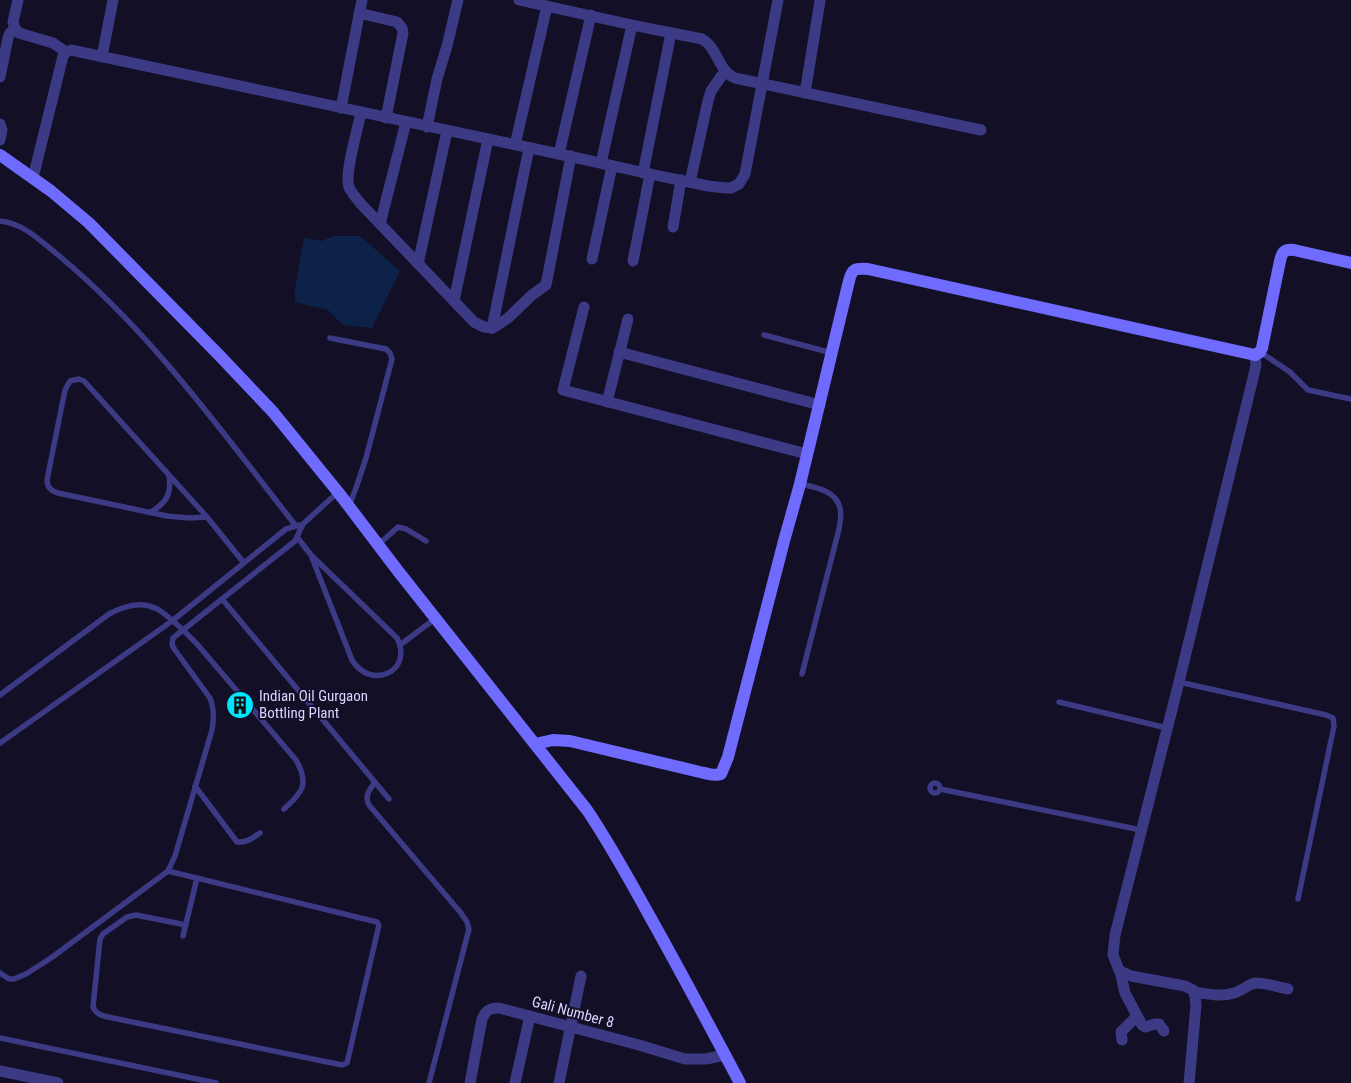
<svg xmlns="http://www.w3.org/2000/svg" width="1351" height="1083" viewBox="0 0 1351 1083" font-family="'Roboto Condensed',sans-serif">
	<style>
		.water { fill: #0c2248 }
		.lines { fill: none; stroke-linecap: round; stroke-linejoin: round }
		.lane { stroke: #3d3a85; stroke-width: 5.5 }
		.street { stroke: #3d3a85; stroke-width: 11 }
		.secondary { stroke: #6f6bff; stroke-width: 12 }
		.labels { text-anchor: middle; stroke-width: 4; stroke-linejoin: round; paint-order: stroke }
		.poi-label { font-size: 15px; fill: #d9d4ff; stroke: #130f26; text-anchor: start }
		.street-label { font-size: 15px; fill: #d9d4ff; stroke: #130f26 }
	</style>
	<rect width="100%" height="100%" fill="#130f26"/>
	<path class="water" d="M334,236H360L400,271L372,328L343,325L328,310L295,302V290L304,238L321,241Z"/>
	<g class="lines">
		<g class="lane">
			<path d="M0,221C23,223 41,241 58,255C151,332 222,432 296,526"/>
			<path d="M764,335L832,353"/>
			<path d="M330,338L386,349L390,353L392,359L366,458L356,488L349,506"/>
			<path d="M1260,352L1290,372L1308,390L1351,399"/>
			<path d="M800,484C814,487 836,490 840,508C842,515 840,522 839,529L802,674"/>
			<path d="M151,512C166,503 172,494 169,476"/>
			<path d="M207,517L189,518L167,516L58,493C51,491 47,487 47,480L65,390L70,381L79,379L84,381L207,517L244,563"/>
			<path d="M297,537L311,555L352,660C371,691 414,671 397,638L311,555"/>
			<path d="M378,545L398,527L406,529L426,541"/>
			<path d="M222,599L389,799"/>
			<path d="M400,645L436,618"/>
			<path d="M1179,682L1326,715L1333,718L1334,726L1298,899"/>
			<path d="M0,695L109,614C122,607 140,601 155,608C167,613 187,634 197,644L296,760C310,785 302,792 284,809"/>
			<path d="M1059,702L1167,728"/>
			<path d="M0,743L172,621L286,529L299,525"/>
			<path d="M375,782C370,789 364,796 369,805L461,913L467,922L469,929L429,1083"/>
			<circle cx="935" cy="788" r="5"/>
			<path d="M195,786L237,842C247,843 252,838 260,833"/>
			<path d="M940,789L1141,830"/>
			<path d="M168,871L377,922L379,925L347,1063L342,1065L108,1017C100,1015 96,1014 93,1007L100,939L103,934L127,917L136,915L186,925"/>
			<path d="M183,936L197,878"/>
			<path d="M0,973L9,979H14L26,974L51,958L168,871L175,856L212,730C214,719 214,708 210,698L175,650L172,645L173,638L295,541L303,524L338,492"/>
			<path d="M0,1038L216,1083"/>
		</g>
		<g class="street">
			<path d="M18,0L13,22L15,29L19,33L53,43L66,52"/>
			<path d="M519,0L632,25L702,39C718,48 718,71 735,78L981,130"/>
			<path d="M359,13L397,22L402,28L403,33L386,118"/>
			<path d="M102,57L113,0"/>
			<path d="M0,77L8,38L10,33L15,29"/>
			<path d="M805,93L820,1"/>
			<path d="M341,108L362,0"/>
			<path d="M361,113C358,128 344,174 349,187C351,193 357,198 360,203L474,322L484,327L492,328L496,326L508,318L532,295L546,285L571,156"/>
			<path d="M0,124L2,130L0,140"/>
			<path d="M427,127L437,79L447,46L458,0"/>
			<path d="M515,145L547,6"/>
			<path d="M559,154L591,15"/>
			<path d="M601,163L632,25"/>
			<path d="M643,173L671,33"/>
			<path d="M33,178L63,56L66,52L71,50L559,154L650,174L708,186L726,188H731L739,184L745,174L778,0"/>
			<path d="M690,182L708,101L711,91L725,71"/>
			<path d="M380,224L406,122"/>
			<path d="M673,227L681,180"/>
			<path d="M592,259L612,166"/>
			<path d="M633,261L650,174"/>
			<path d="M418,264L447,131"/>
			<path d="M454,301L488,139"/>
			<path d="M584,307L563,390L807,454"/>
			<path d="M492,328L529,148"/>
			<path d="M619,352L820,405"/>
			<path d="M607,402L628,319"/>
			<path d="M1120,971L1125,993L1142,1025L1145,1027L1155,1024H1159L1164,1031"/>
			<path d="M1194,992C1207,994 1221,997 1234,993C1242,991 1248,984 1256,983C1266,983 1278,987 1288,989"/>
			<path d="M1122,1040L1121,1032L1137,1016"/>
			<path d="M0,1071L58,1083"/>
			<path d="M470,1083L482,1019C486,1010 490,1008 499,1008L639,1045L685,1059H706L725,1055"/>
			<path d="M515,1083L530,1016"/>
			<path d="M559,1083L581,976"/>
			<path d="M1189,1083L1196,1005L1195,997L1193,990L1185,986L1131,976L1120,971L1119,970L1113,955L1115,935L1179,682L1254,374L1256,365L1255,355"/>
		</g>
		<g class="secondary">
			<path d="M0,155L51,191L89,223L219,355L273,412L338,492L398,571L587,810C610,844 629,879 649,915C680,970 710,1027 740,1083"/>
			<path d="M535,744L553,740L570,741L704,773C710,774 715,776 721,774L728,757L784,541L800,484L849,281C852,268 856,268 868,269L1255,355L1260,352L1262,348L1280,261C1282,252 1284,249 1294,250L1351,263"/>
		</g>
	</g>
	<defs>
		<g id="building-disc" transform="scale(1.4375)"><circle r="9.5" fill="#00e5ff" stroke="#130f26"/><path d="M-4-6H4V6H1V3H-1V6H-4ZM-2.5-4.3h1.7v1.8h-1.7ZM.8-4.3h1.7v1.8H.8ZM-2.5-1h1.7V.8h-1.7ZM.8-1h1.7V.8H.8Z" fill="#111"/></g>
	</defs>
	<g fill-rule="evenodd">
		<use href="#building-disc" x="240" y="705"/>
	</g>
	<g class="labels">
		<g class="poi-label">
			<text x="259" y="701">Indian Oil Gurgaon<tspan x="259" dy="17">Bottling Plant</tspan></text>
		</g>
		<g class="street-label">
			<text transform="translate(573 1012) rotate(15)" y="5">Gali Number 8</text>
		</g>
	</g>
</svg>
